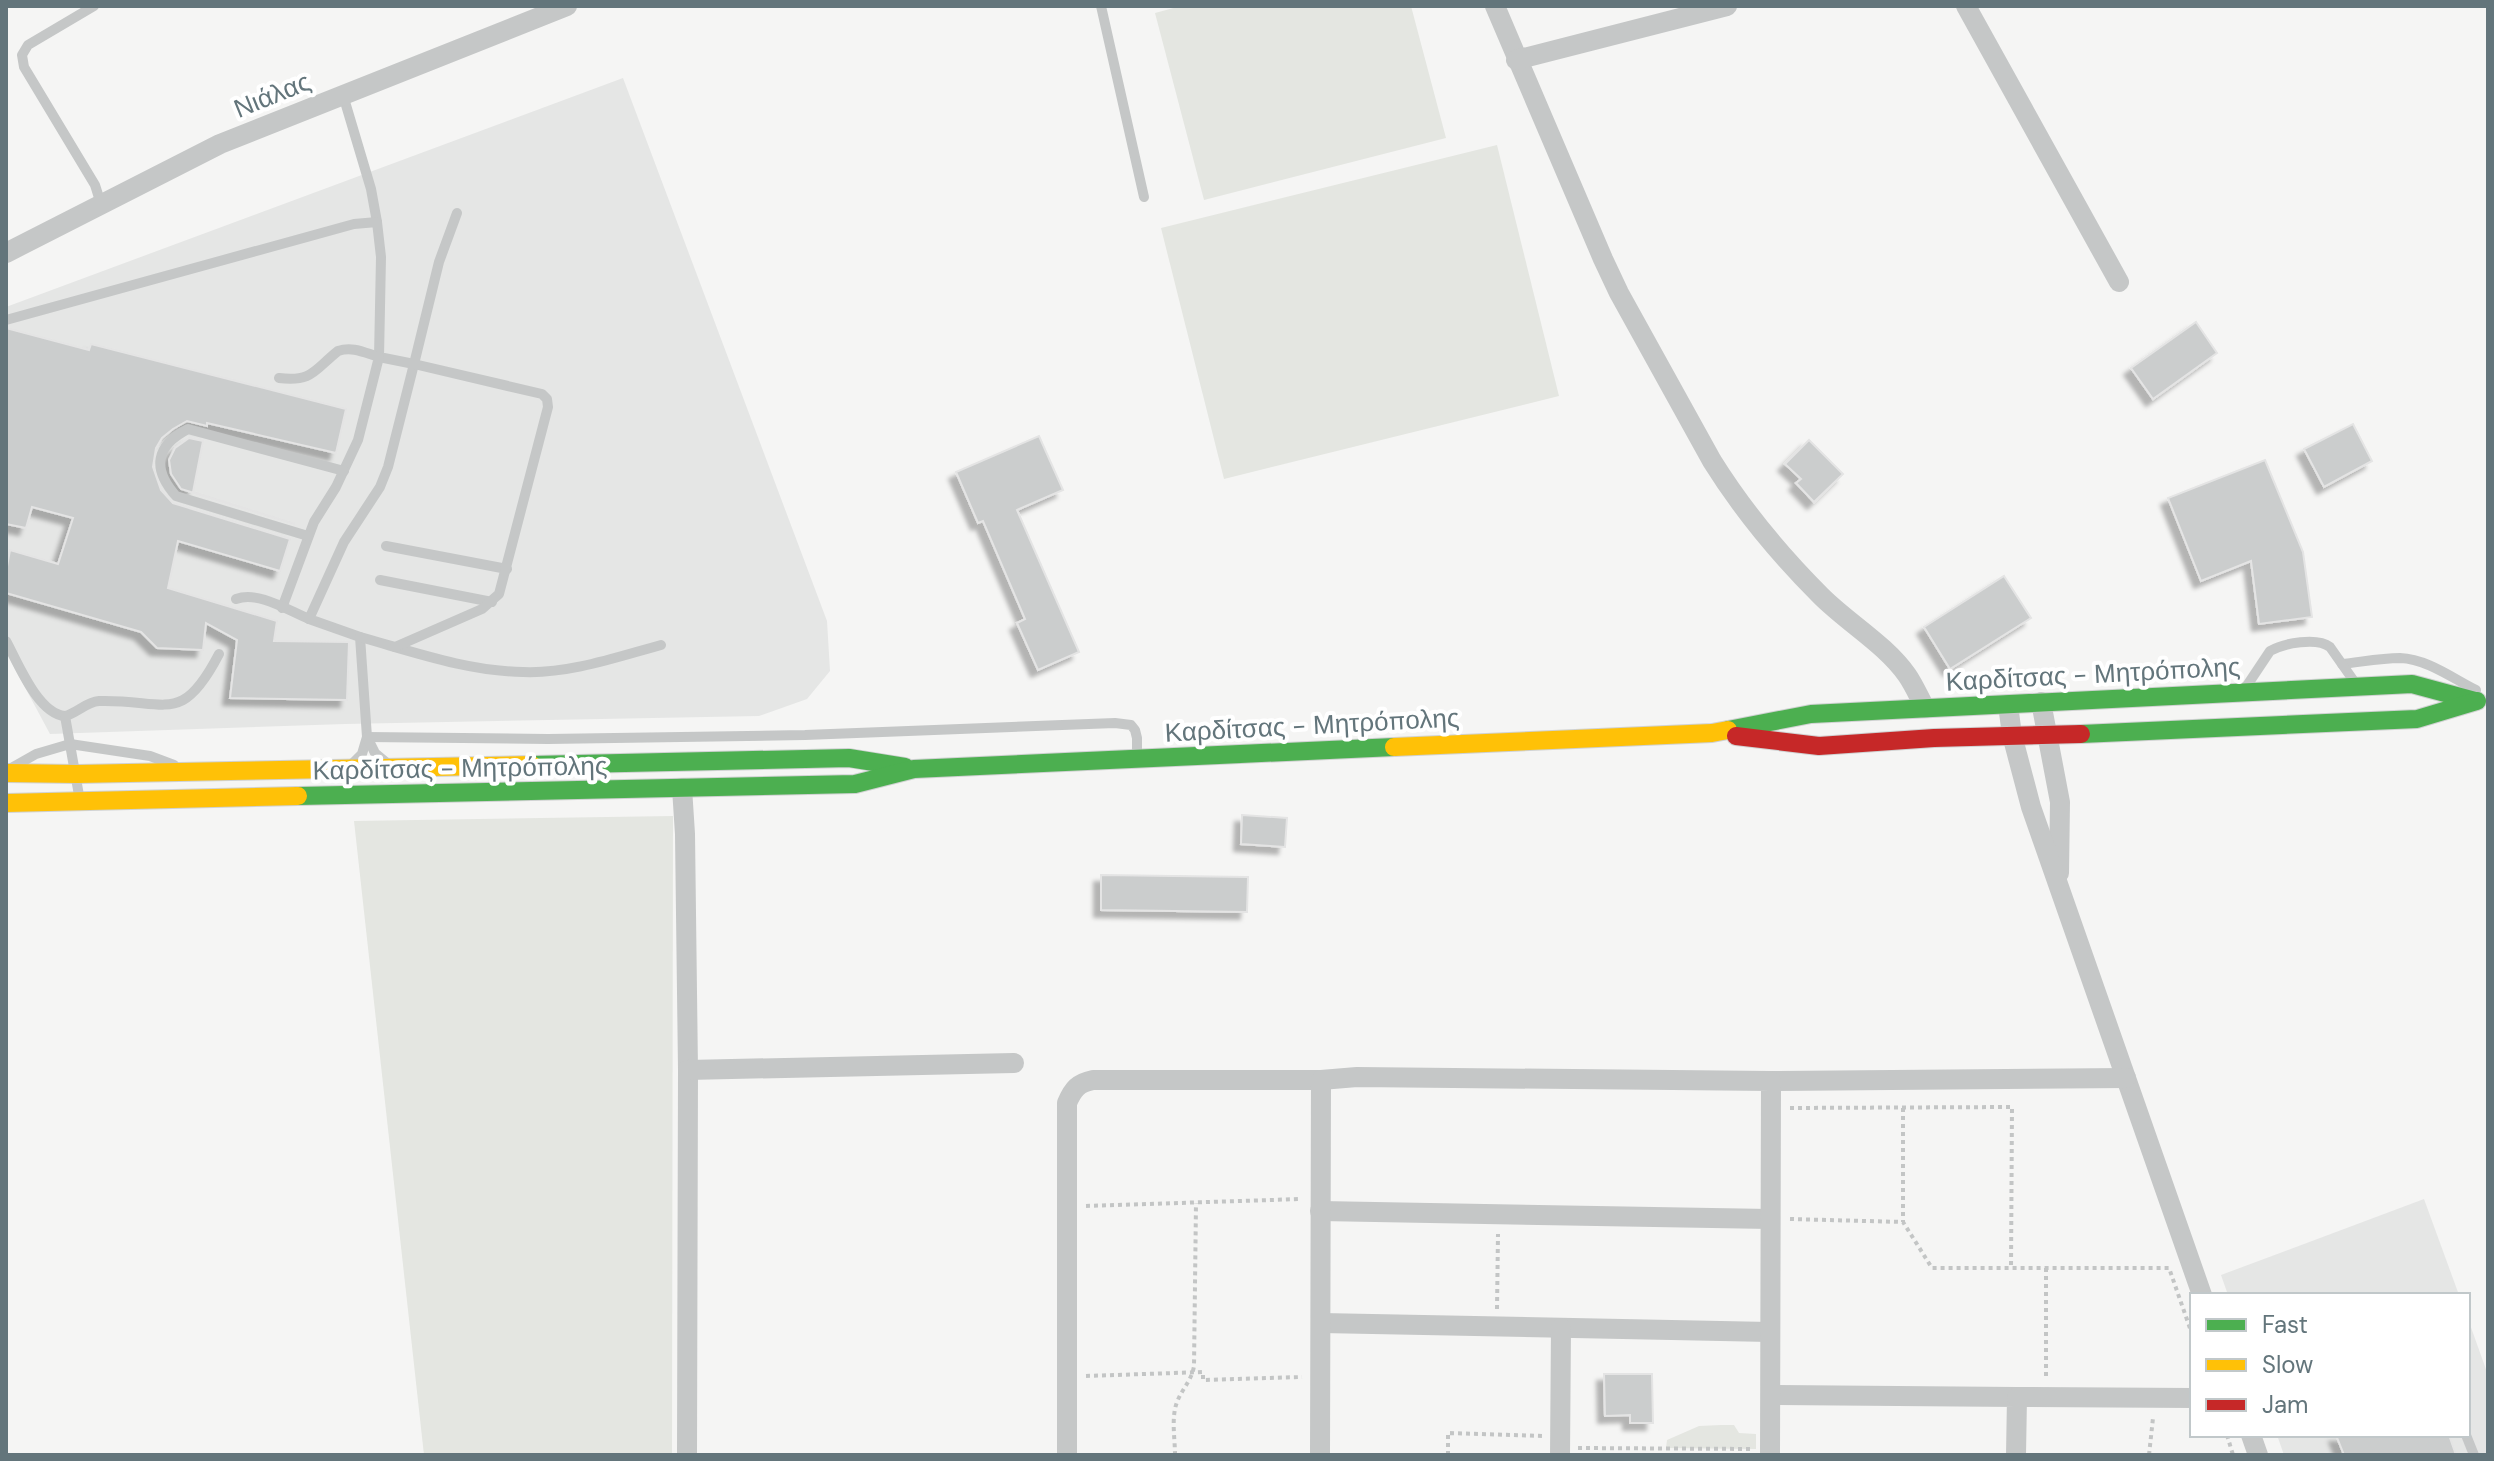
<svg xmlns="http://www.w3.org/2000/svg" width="2494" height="1461" viewBox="0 0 2494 1461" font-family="'DM Sans',sans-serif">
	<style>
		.built { fill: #e5e6e5 }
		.green { fill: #e4e6e1 }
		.building { fill: #cbcdcd; stroke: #e4e4e4; stroke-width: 2; filter: url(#shadow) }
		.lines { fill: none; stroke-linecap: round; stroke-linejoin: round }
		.fast-casing { stroke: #d0d2d2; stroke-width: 20 }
		.slow-casing { stroke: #d0d2d2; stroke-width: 20 }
		.jam-casing { stroke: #d0d2d2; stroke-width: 20 }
		.path { stroke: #c3c5c5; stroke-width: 4; stroke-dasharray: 4 4; stroke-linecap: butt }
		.lane { stroke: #c5c7c7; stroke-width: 10 }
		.street { stroke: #c5c7c7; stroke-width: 20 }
		.fast { stroke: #4caf50; stroke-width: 18 }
		.slow { stroke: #ffc107; stroke-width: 18 }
		.jam { stroke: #c62828; stroke-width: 18 }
		.labels { text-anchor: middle; stroke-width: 8; stroke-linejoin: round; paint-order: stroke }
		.street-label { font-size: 26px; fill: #63757b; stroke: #fff }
	</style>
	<defs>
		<filter id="shadow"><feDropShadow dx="-7" dy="7" stdDeviation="2" flood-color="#0004"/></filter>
	</defs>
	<rect width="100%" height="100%" fill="#f5f5f4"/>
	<g class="built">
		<path d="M623,78L827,621L830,671L807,699L759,716L345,724L50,734L6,652V307Z"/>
		<path d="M2424,1199L2459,1295H2228L2221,1275Z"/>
		<path d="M2468,1319L2488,1375V1455H2284L2277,1435H2468Z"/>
	</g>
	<g class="green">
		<path d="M1181,6H1411L1446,138L1204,200L1155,13Z"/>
		<path d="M1497,145L1559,396L1224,479L1161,228Z"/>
		<path d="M673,816L672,1455H424L354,821Z"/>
		<path d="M1721,1425H1734L1739,1433L1756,1434V1449L1666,1448L1667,1440L1699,1426Z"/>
	</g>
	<g class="building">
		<path d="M2196,322L2217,353L2153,399L2131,368Z"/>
		<path d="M6,328L89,350L91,344L346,409L336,453L207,423V426L187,421L173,429L162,438L156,448L153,467L161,490L173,503L290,539L280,571L178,541L168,588L277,621L274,641L349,642L347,700L230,698L237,640L206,623L203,650L157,648L141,632L6,593V572L10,550L58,564L73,518L32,507L26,528L6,524Z"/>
		<path d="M2353,424L2372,461L2324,487L2304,449Z"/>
		<path d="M1039,436L1063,490L1017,510L1079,652L1038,670L1017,623L1025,619L983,521L978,523L956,472Z"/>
		<path d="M189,438L203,441L193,492L295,524L181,489L171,474L169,460L175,448Z"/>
		<path d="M1809,440L1843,474L1814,502L1796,483L1801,479L1785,464Z"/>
		<path d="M2265,460L2303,552L2312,617L2259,624L2251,561L2201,581L2168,498Z"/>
		<path d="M2004,576L2031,618L1950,669L1924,627Z"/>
		<path d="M1242,815L1287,818L1285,847L1241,844Z"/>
		<path d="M1101,875L1248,877L1247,912L1101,910Z"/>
		<path d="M1604,1374H1652L1653,1423H1630V1415L1605,1416Z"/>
		<path d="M2336,1435H2449L2456,1455H2344Z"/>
	</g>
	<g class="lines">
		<g class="fast-casing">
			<g id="fast">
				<path d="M1728,730L1811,714L2412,684L2475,701"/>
				<path d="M2081,734L2417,719L2477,701"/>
				<path d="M532,765L849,758L905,767"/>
				<path d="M298,796L855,784L914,769L1394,747"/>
			</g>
		</g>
		<g class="slow-casing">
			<g id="slow">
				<path d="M1394,747L1712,733L1728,730"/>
				<path d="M6,773L77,774L532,765"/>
				<path d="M6,803L298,796"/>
			</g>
		</g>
		<g class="jam-casing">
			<path id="jam" d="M1736,736L1819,746L1934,738L2081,734"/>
		</g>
		<g class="path">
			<path d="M1790,1108L2012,1107L2011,1268"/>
			<path d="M1903,1108V1222"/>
			<path d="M1086,1206L1301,1199"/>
			<path d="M1790,1219L1903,1222L1932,1268H2169L2192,1334"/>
			<path d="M2046,1268V1377"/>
			<path d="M1497,1309L1498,1234"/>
			<path d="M1086,1376L1203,1372V1380L1302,1377"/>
			<path d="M2227,1435L2233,1455"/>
			<path d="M1578,1448L1753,1449"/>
			<path d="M1175,1455C1175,1438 1171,1418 1177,1402C1182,1389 1192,1380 1194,1366L1196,1203"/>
			<path d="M1448,1455V1433L1544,1436"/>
			<path d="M2149,1455L2153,1418"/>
		</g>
		<g class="lane">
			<path d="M94,6L28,45L22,55L24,67L95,185L101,204"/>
			<path d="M1101,6L1144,197"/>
			<path d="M343,95L371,189L377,222"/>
			<path d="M6,320L354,224L377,222L381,257L379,357L414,364L388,467L380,487L344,542L309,619L360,637L367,737L362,754L352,764"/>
			<path d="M279,378C313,382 314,370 338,351C353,346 365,353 379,357L358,440L336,487L314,522L282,608"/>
			<path d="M308,536L176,496C152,469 155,446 188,429L344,471"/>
			<path d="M386,546L507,569"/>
			<path d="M380,580L492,602"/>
			<path d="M236,599C259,591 287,610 309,619"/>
			<path d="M360,637C414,652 467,671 523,672C569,674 617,657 661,645"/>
			<path d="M6,641C18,663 38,714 65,716"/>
			<path d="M395,647L482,609L499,594L548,407L547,399L542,394L414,364L439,262L457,213"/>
			<path d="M2342,664C2361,662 2381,658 2400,658C2427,659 2452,678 2476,690"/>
			<path d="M2244,690L2270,651C2284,643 2317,637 2330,647L2356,684"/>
			<path d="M367,737L548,739L805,735L1115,723L1131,725L1135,730L1137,738V757"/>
			<path d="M367,737L375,753L387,763"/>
			<path d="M13,767L36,754L70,744L150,756L174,765"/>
			<path d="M80,801L65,716C77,713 86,702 99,701C167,699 181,727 219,654"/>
			<path d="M2466,1435L2474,1455"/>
		</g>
		<g class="street">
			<path d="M1495,6L1603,259L1619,293L1712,461C1742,509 1780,555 1821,596C1848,623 1885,644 1907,675C1914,685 1919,697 1925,708"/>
			<path d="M1966,6L2119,282"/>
			<path d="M1516,60L1727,6"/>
			<path d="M6,253L220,144L567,6"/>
			<path d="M2041,702L2060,802L2059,873"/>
			<path d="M2008,705L2012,735L2031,807L2202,1295"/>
			<path d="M682,788L685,834L688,1070L687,1455"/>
			<path d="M688,1070L1014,1063"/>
			<path d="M1771,1081L2126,1078"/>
			<path d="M1320,1211L1770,1219"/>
			<path d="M1321,1323L1770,1332"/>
			<path d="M1771,1395L2017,1397L2016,1455"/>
			<path d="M2017,1397L2192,1398"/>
			<path d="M2251,1435L2258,1455"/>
			<path d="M1067,1455V1103C1073,1089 1078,1083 1093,1080H1321"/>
			<path d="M1320,1455L1321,1080L1357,1077L1771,1081L1770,1455"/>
			<path d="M1560,1455L1561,1328"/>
		</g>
		<use href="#fast" class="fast"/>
		<use href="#slow" class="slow"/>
		<use href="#jam" class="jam"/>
	</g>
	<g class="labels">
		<g class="street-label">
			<text transform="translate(272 95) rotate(-22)" y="9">Νιάλας</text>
			<text transform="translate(2093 674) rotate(-3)" y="9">Καρδίτσας - Μητρόπολης</text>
			<text transform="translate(1312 725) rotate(-3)" y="9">Καρδίτσας - Μητρόπολης</text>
			<text transform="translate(460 768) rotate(-1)" y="9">Καρδίτσας - Μητρόπολης</text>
		</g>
	</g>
	<rect width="2494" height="1461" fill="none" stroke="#63757b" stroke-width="16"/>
	<rect x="2190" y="1293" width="280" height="144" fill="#ffffff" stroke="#c1c8ca" stroke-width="2"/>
	<rect x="2206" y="1319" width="40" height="12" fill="#4caf50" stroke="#c1c8ca" stroke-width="2"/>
	<text x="2262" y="1333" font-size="24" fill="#63757b">Fast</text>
	<rect x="2206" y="1359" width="40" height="12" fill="#ffc107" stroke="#c1c8ca" stroke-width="2"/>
	<text x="2262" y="1373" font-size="24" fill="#63757b">Slow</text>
	<rect x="2206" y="1399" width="40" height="12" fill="#c62828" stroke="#c1c8ca" stroke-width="2"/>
	<text x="2262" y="1413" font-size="24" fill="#63757b">Jam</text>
</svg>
